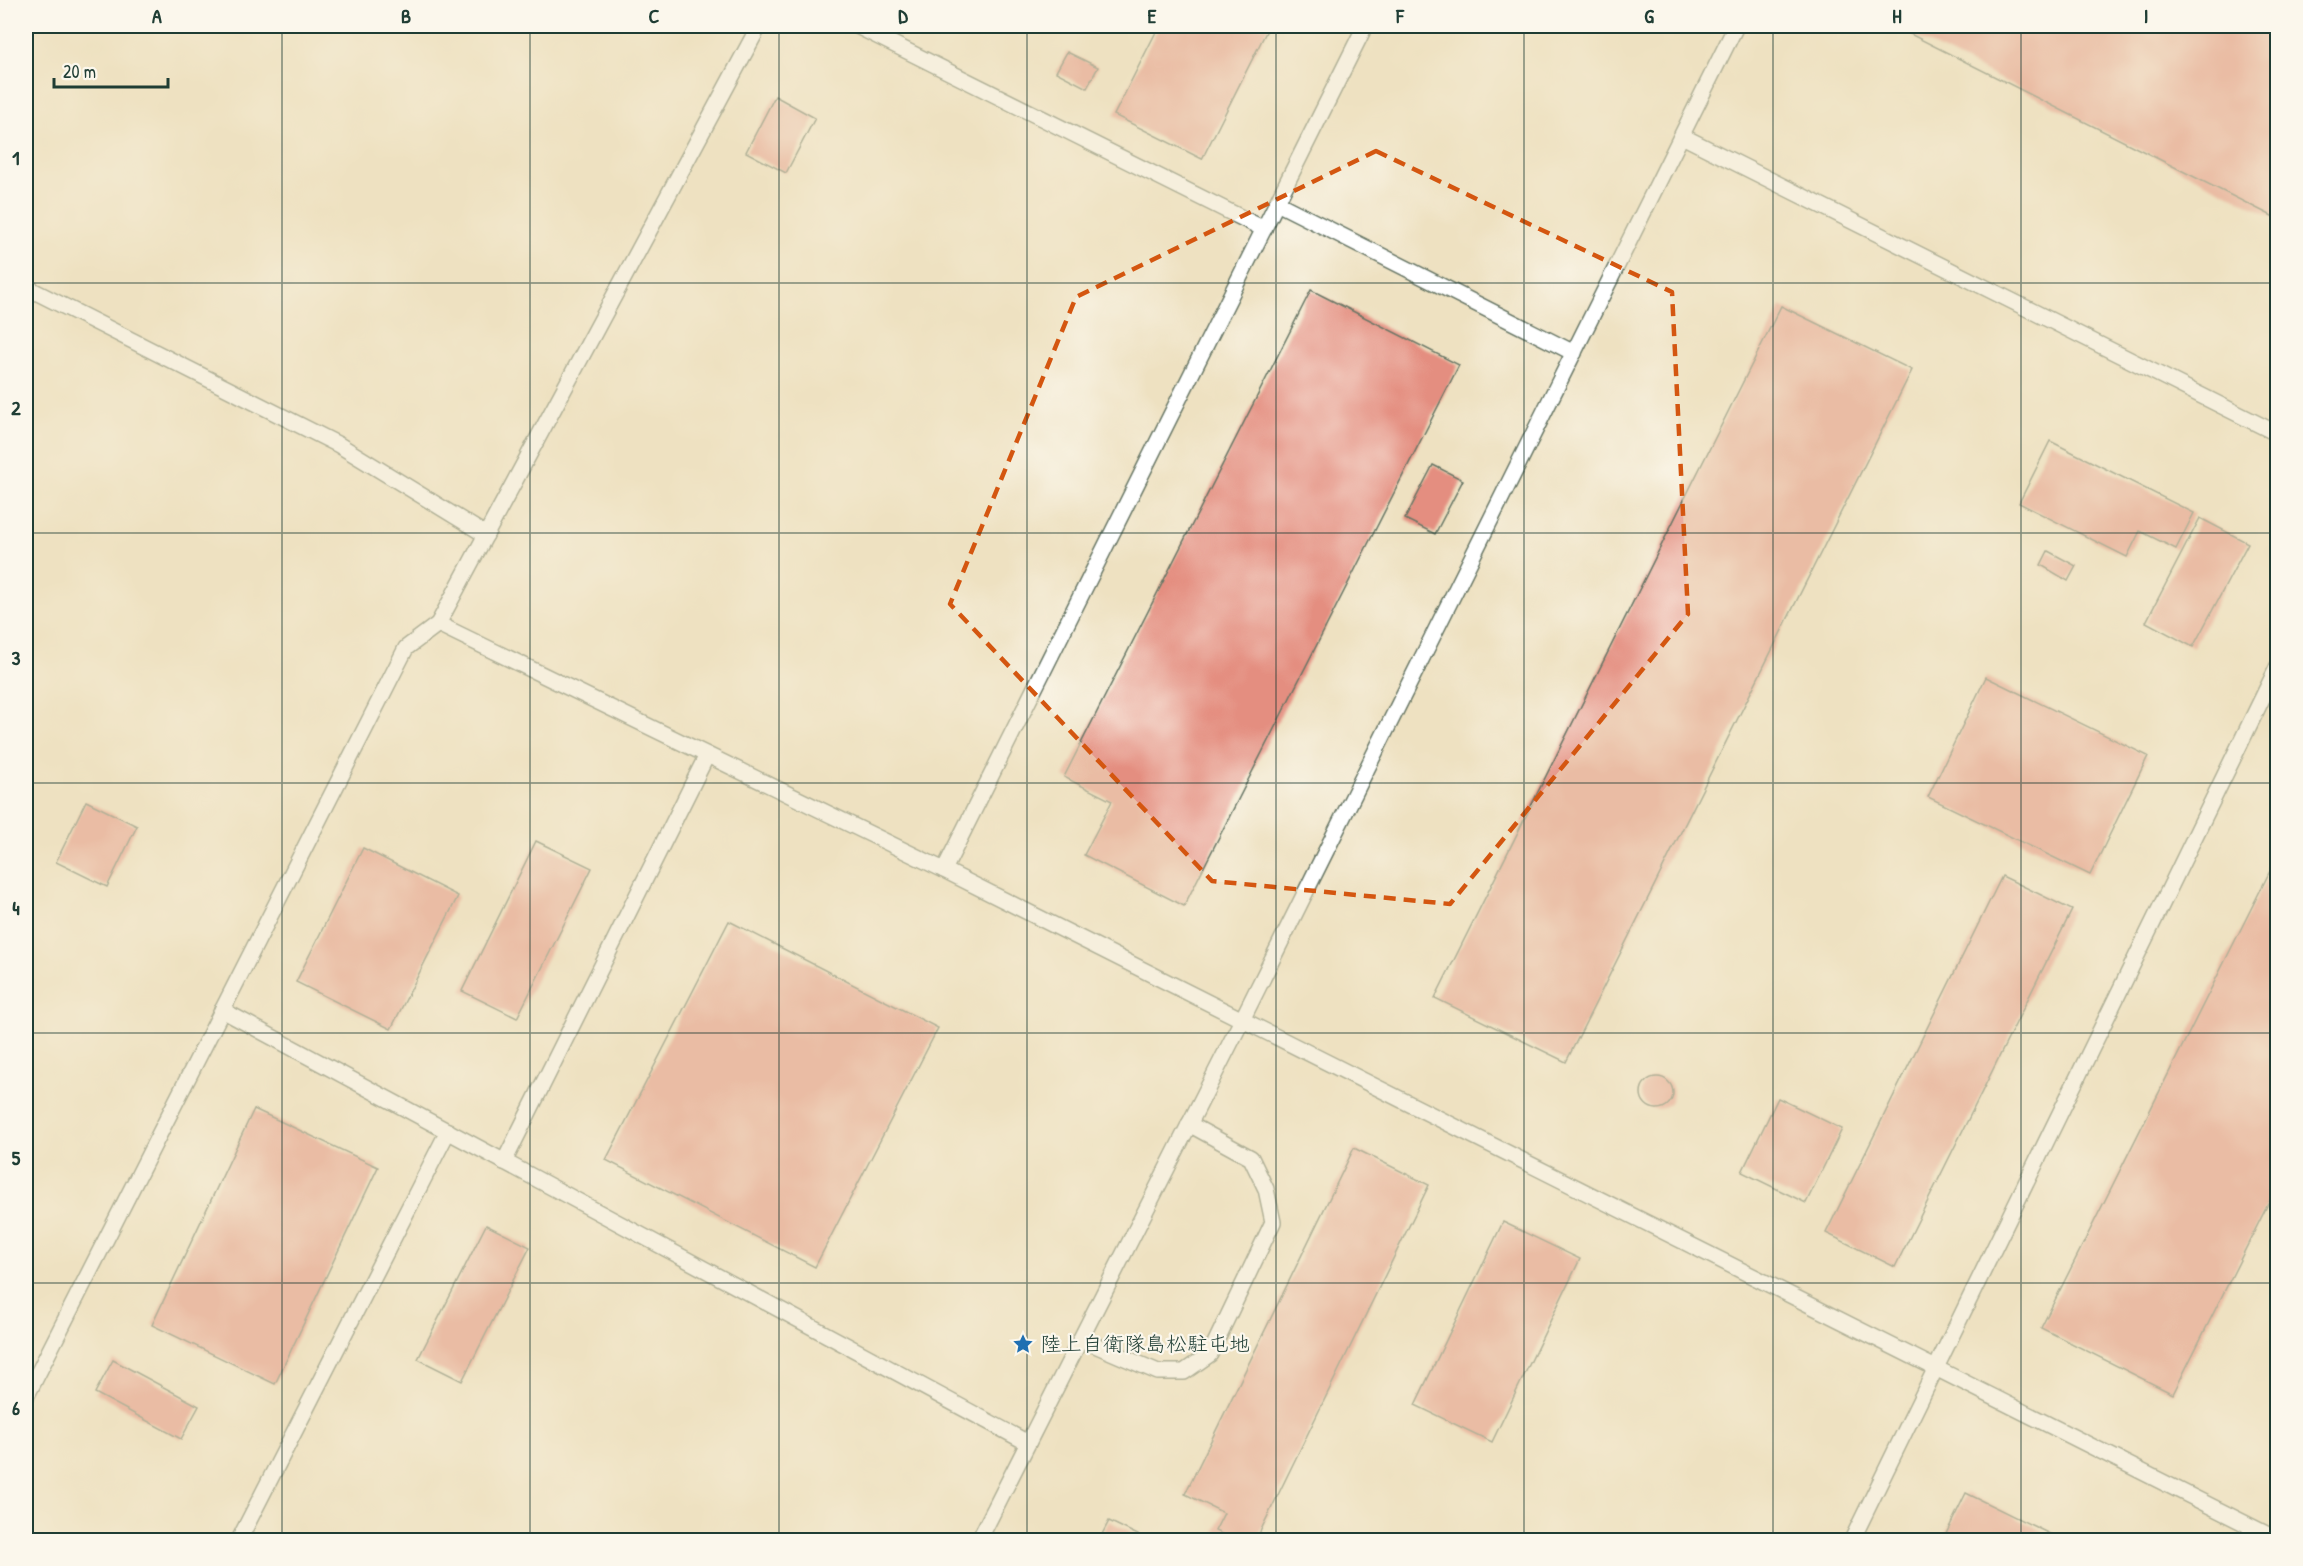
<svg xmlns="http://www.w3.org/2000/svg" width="2303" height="1566" viewBox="0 0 2303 1566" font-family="'Patrick Hand','Klee One',sans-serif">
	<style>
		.building { fill: #e48e80 }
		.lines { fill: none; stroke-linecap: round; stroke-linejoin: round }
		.lane-casing { stroke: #677665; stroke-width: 18 }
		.lane { stroke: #fff; stroke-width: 15 }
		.marked { fill: none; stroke: #d45610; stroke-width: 4.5; stroke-dasharray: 12 8; stroke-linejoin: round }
		.grid { fill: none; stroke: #1f3d34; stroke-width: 1.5; stroke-opacity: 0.55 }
		.labels { text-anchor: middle; stroke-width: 4.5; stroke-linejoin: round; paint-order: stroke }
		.poi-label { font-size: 21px; fill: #1f3d34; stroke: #fbf7ec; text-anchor: start }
		.neatline { fill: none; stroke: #1f3d34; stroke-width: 2 }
		.grid-label { font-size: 20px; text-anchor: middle; font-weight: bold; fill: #1f3d34 }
	</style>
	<rect width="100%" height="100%" fill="#fbf7ec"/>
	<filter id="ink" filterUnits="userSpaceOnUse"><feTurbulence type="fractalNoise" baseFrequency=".0167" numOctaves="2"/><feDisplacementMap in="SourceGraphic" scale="12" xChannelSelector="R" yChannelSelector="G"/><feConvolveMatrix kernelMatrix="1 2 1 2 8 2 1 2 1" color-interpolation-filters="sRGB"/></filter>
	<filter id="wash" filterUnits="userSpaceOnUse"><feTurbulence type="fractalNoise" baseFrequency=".008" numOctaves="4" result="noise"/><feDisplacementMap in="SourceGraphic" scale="24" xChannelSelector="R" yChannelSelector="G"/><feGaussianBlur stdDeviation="1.35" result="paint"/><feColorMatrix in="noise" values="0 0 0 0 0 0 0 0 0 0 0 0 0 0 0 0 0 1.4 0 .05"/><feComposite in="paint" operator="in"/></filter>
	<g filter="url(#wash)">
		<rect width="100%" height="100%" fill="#eee1c1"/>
		<g id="blocks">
			<g class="building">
				<path d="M1159,26H1269L1202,159L1114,115Z"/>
				<path d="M1914,26H2146L2158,31L2161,26H2278V219L1910,34Z"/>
				<path d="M1067,52L1098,67L1087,88L1056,72Z"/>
				<path d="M775,96L815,118L786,173L746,152Z"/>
				<path d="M1311,290L1459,365L1184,906L1084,855L1112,801L1064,777Z"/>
				<path d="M1781,306L1912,370L1566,1062L1435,998Z"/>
				<path d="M2050,441L2194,513L2176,549L2140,531L2127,557L2019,503Z"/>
				<path d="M1433,465L1463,480L1435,534L1405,519Z"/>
				<path d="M2200,518L2248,543L2193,647L2146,622Z"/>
				<path d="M2048,551L2076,566L2068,581L2041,565Z"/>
				<path d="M1986,677L2148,756L2090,875L1928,797Z"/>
				<path d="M86,801L137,826L107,887L56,862Z"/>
				<path d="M536,841L592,868L517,1018L462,991Z"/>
				<path d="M363,848L458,896L391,1029L296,982Z"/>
				<path d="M2278,855V1184L2173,1394L2041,1328Z"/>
				<path d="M2002,876L2072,910L1895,1267L1826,1233Z"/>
				<path d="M729,921L938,1028L815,1267L606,1160Z"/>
				<circle cx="1657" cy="1093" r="16"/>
				<path d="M1778,1098L1842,1129L1806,1203L1742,1172Z"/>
				<path d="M254,1109L378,1167L275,1384L152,1325Z"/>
				<path d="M1354,1148L1429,1185L1256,1540H1235L1215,1531L1224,1513L1185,1494Z"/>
				<path d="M1503,1222L1580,1259L1492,1442L1415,1405Z"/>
				<path d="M486,1225L530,1247L462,1381L418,1359Z"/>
				<path d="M113,1360L199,1406L181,1439L95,1393Z"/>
				<path d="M1966,1493L2062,1540H1943Z"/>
				<path d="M1109,1521L1148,1540H1099Z"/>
			</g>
		</g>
	</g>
	<g filter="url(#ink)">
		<use href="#blocks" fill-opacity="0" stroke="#677665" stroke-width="1.5"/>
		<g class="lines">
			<g class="lane-casing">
				<g id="lane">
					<path d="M857,26L1264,229"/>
					<path d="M1682,136L2278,434"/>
					<path d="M1277,203L1574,353"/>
					<path d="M26,287L339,445L486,535"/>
					<path d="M438,624L944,870L2278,1540"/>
					<path d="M944,870L1365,26"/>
					<path d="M222,1010L1028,1443"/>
					<path d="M504,1162L707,755"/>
					<path d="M1081,1339L1158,1372H1184L1210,1354L1273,1222L1266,1189L1251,1158L1189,1124"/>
					<path d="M26,1397L406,648L438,624L759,26"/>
					<path d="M239,1540L448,1131"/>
					<path d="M979,1540L1242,1020L1736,26"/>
					<path d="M1852,1540L2278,666"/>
				</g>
			</g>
			<use href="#lane" class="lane"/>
		</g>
	</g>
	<path d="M0 0H2303V1566H0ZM1376,151L1672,292L1688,614L1450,904L1212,881L950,604L1076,297Z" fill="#eee1c1" fill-opacity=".55" fill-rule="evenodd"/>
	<path class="marked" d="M1376,151L1672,292L1688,614L1450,904L1212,881L950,604L1076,297Z"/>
	<path class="grid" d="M282,26V1540M530,26V1540M779,26V1540M1027,26V1540M1276,26V1540M1524,26V1540M1773,26V1540M2021,26V1540M26,283H2278M26,533H2278M26,783H2278M26,1033H2278M26,1283H2278"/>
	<defs>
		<g id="sight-bare" transform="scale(1.62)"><path d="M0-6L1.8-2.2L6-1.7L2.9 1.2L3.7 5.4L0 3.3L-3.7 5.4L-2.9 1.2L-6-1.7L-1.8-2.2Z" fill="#1f6fb2" stroke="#fbf7ec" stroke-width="2.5" paint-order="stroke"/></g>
	</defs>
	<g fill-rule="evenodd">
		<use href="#sight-bare" x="1023" y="1344"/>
	</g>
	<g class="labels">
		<g class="poi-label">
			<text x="1040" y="1351">陸上自衛隊島松駐屯地</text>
		</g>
	</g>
	<rect width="2303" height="1566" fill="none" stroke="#fbf7ec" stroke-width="66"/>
	<path d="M54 78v9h114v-9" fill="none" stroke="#1f3d34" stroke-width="3"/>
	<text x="63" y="78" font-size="18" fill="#1f3d34" stroke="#fbf7ec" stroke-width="4.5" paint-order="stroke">20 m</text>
	<rect x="33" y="33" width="2237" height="1500" class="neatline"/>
	<g class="grid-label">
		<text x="157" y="23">A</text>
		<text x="406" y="23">B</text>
		<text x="654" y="23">C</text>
		<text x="903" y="23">D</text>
		<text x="1152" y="23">E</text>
		<text x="1400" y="23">F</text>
		<text x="1649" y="23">G</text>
		<text x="1897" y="23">H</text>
		<text x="2146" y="23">I</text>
		<text x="16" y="165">1</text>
		<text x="16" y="415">2</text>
		<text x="16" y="665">3</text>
		<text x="16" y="915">4</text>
		<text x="16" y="1165">5</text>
		<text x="16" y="1415">6</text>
	</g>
</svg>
